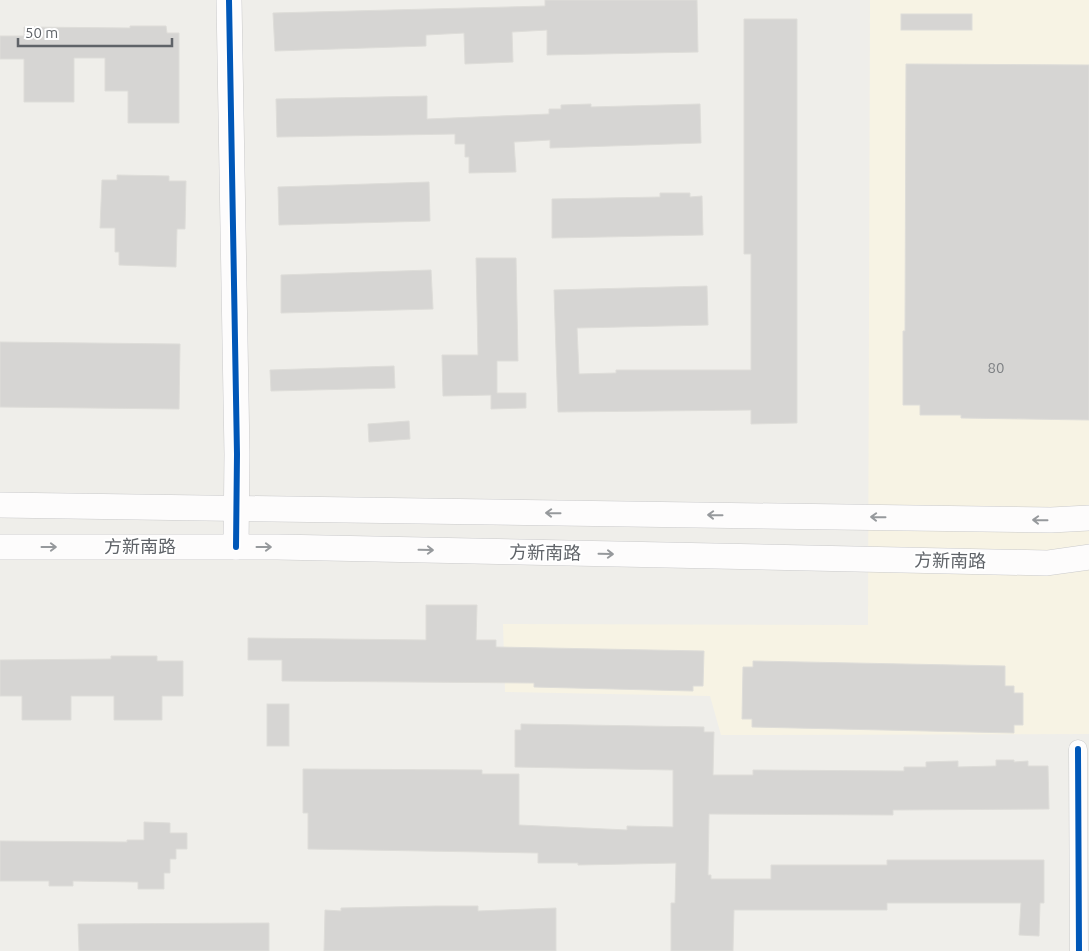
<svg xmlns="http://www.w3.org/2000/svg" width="1089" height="951" viewBox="0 0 1089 951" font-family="Ubuntu,'Noto Sans SC',sans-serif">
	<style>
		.commercial { fill: #f7f3e4 }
		.building { fill: #d6d5d3; stroke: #deddd9 }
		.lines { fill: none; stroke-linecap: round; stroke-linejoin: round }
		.street-casing { stroke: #cbcccc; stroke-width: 19 }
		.secondary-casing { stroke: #cacacb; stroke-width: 26 }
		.street { stroke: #fdfcfc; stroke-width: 18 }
		.secondary { stroke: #fdfcfc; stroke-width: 25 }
		.cycleway-casing { stroke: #fff; stroke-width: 9 }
		.cycleway { stroke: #0057b8; stroke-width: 6 }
		.oneway { stroke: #96999c }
		.labels { text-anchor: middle; stroke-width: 4; stroke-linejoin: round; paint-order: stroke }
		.number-label { font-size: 15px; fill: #7e8184 }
		.street-label { font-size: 18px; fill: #5f6368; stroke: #fff }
	</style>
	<rect width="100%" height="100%" fill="#efeeea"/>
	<path class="commercial" d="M870,0H1089V734L721,735L710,696L505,692L503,624L868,625Z"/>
	<g class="building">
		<path d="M545,0H697L698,52L547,55V30L512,32L513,62L465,64L464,33L426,35V46L275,51L273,13L545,6Z"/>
		<rect x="901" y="14" width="71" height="16"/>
		<path d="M744,19H797V423L751,424V410L558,412L554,290L707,286L708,325L577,328L579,374L616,373V370H751V254H744Z"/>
		<path d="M130,26H166L167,33H179V123H128V91H105V58H74V102H24V59H0V36H24V27L130,28Z"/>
		<path d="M906,64L1089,65V420L961,418V415H920V405H903V331H905Z"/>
		<path d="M427,96V119L549,114V109H561V105L591,104V107L700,104L701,143L550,148V140L514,142L516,172L469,173V157H465V144H455V134L277,137L276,99Z"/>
		<path d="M117,175L169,176V181H186L185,229H177L176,267L119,265V252H115V228H100L102,180H117Z"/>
		<path d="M429,182L430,221L279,225L278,187Z"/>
		<path d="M660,193H690V197L702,196L703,235L552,238V199L660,197Z"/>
		<path d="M476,258H516L518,361H497V393H526V408L491,409V395L443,396L442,355H478Z"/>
		<path d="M431,270L433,309L281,313V275Z"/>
		<path d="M0,342L180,344L179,409L0,407Z"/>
		<path d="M394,366L395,388L271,391L270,370Z"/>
		<path d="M409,421L410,439L369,442L368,424Z"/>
		<path d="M426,605H477L476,640H496V647L704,651L703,686H693V691L534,687V683L282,681V660H248V638L426,640Z"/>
		<path d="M111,656H157V661H183V696H162V720H114V696H71V720H22V696H0V660L111,659Z"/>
		<path d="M753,661L1005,666V686H1014V693H1023V725H1014V733L752,727V719H742L743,667H753Z"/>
		<rect x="267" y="704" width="22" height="42"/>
		<path d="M521,724L704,727V732H714L713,775H753V770L904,771V767H926V762L958,761V767L996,766V760H1014V762L1028,761V766H1048L1049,809L893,810V815L709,814L708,875H711V879H771V865H887V860H1044V903H1040L1039,936L1019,935L1021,903H887V910H734L733,951H671V903H675L676,863L578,865V863H538V853L308,849V813H303V769L482,770V774H519V825L627,830V826L673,827V770L515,767V730H521Z"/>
		<path d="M144,822L170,823V833H187V849H176V859H170V873H164V889H138V882L73,881V886H49V881H0V841L127,842V840H144Z"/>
		<path d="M436,906H478V911L556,908V951H324L325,910L341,911V908Z"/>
		<path d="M269,923V951H79L78,924Z"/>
	</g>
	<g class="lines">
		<g class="street-casing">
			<path id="street" d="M1078,749L1079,951"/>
		</g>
		<g class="secondary-casing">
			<g id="secondary">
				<path d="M229,0L237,454L236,547"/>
				<path d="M0,505L1051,520L1089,518"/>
				<path d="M0,547H277L1047,563L1089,557"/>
			</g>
		</g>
		<use href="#street" class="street"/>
		<use href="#secondary" class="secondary"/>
		<g class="cycleway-casing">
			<g id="cycleway">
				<path d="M229,0L237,454L236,547"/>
				<path d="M1078,749L1079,951"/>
			</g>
		</g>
		<use href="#cycleway" class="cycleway"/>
	</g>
	<defs><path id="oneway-shaft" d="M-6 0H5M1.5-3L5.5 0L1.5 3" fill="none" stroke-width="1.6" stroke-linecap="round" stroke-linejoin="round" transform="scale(1.25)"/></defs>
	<g class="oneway">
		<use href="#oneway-shaft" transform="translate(553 513) rotate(-179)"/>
		<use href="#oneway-shaft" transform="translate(715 515) rotate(-179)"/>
		<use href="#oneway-shaft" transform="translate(878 517) rotate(-179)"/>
		<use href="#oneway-shaft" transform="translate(1040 520) rotate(-179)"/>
		<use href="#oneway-shaft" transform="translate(49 547)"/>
		<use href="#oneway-shaft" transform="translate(264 547)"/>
		<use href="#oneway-shaft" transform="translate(426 550) rotate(1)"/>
		<use href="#oneway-shaft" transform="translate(606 554) rotate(1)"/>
	</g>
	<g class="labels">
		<g class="number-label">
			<text x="996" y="373">80</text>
		</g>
		<g class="street-label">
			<text x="140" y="553">方新南路</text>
			<text transform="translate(545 553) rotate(1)" y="6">方新南路</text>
			<text transform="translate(950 561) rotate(1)" y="6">方新南路</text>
		</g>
	</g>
	<path d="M18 38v8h154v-8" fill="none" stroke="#5f6368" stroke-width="2.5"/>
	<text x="25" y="38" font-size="15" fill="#5f6368" stroke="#ffffff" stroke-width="4" paint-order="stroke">50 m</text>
</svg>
